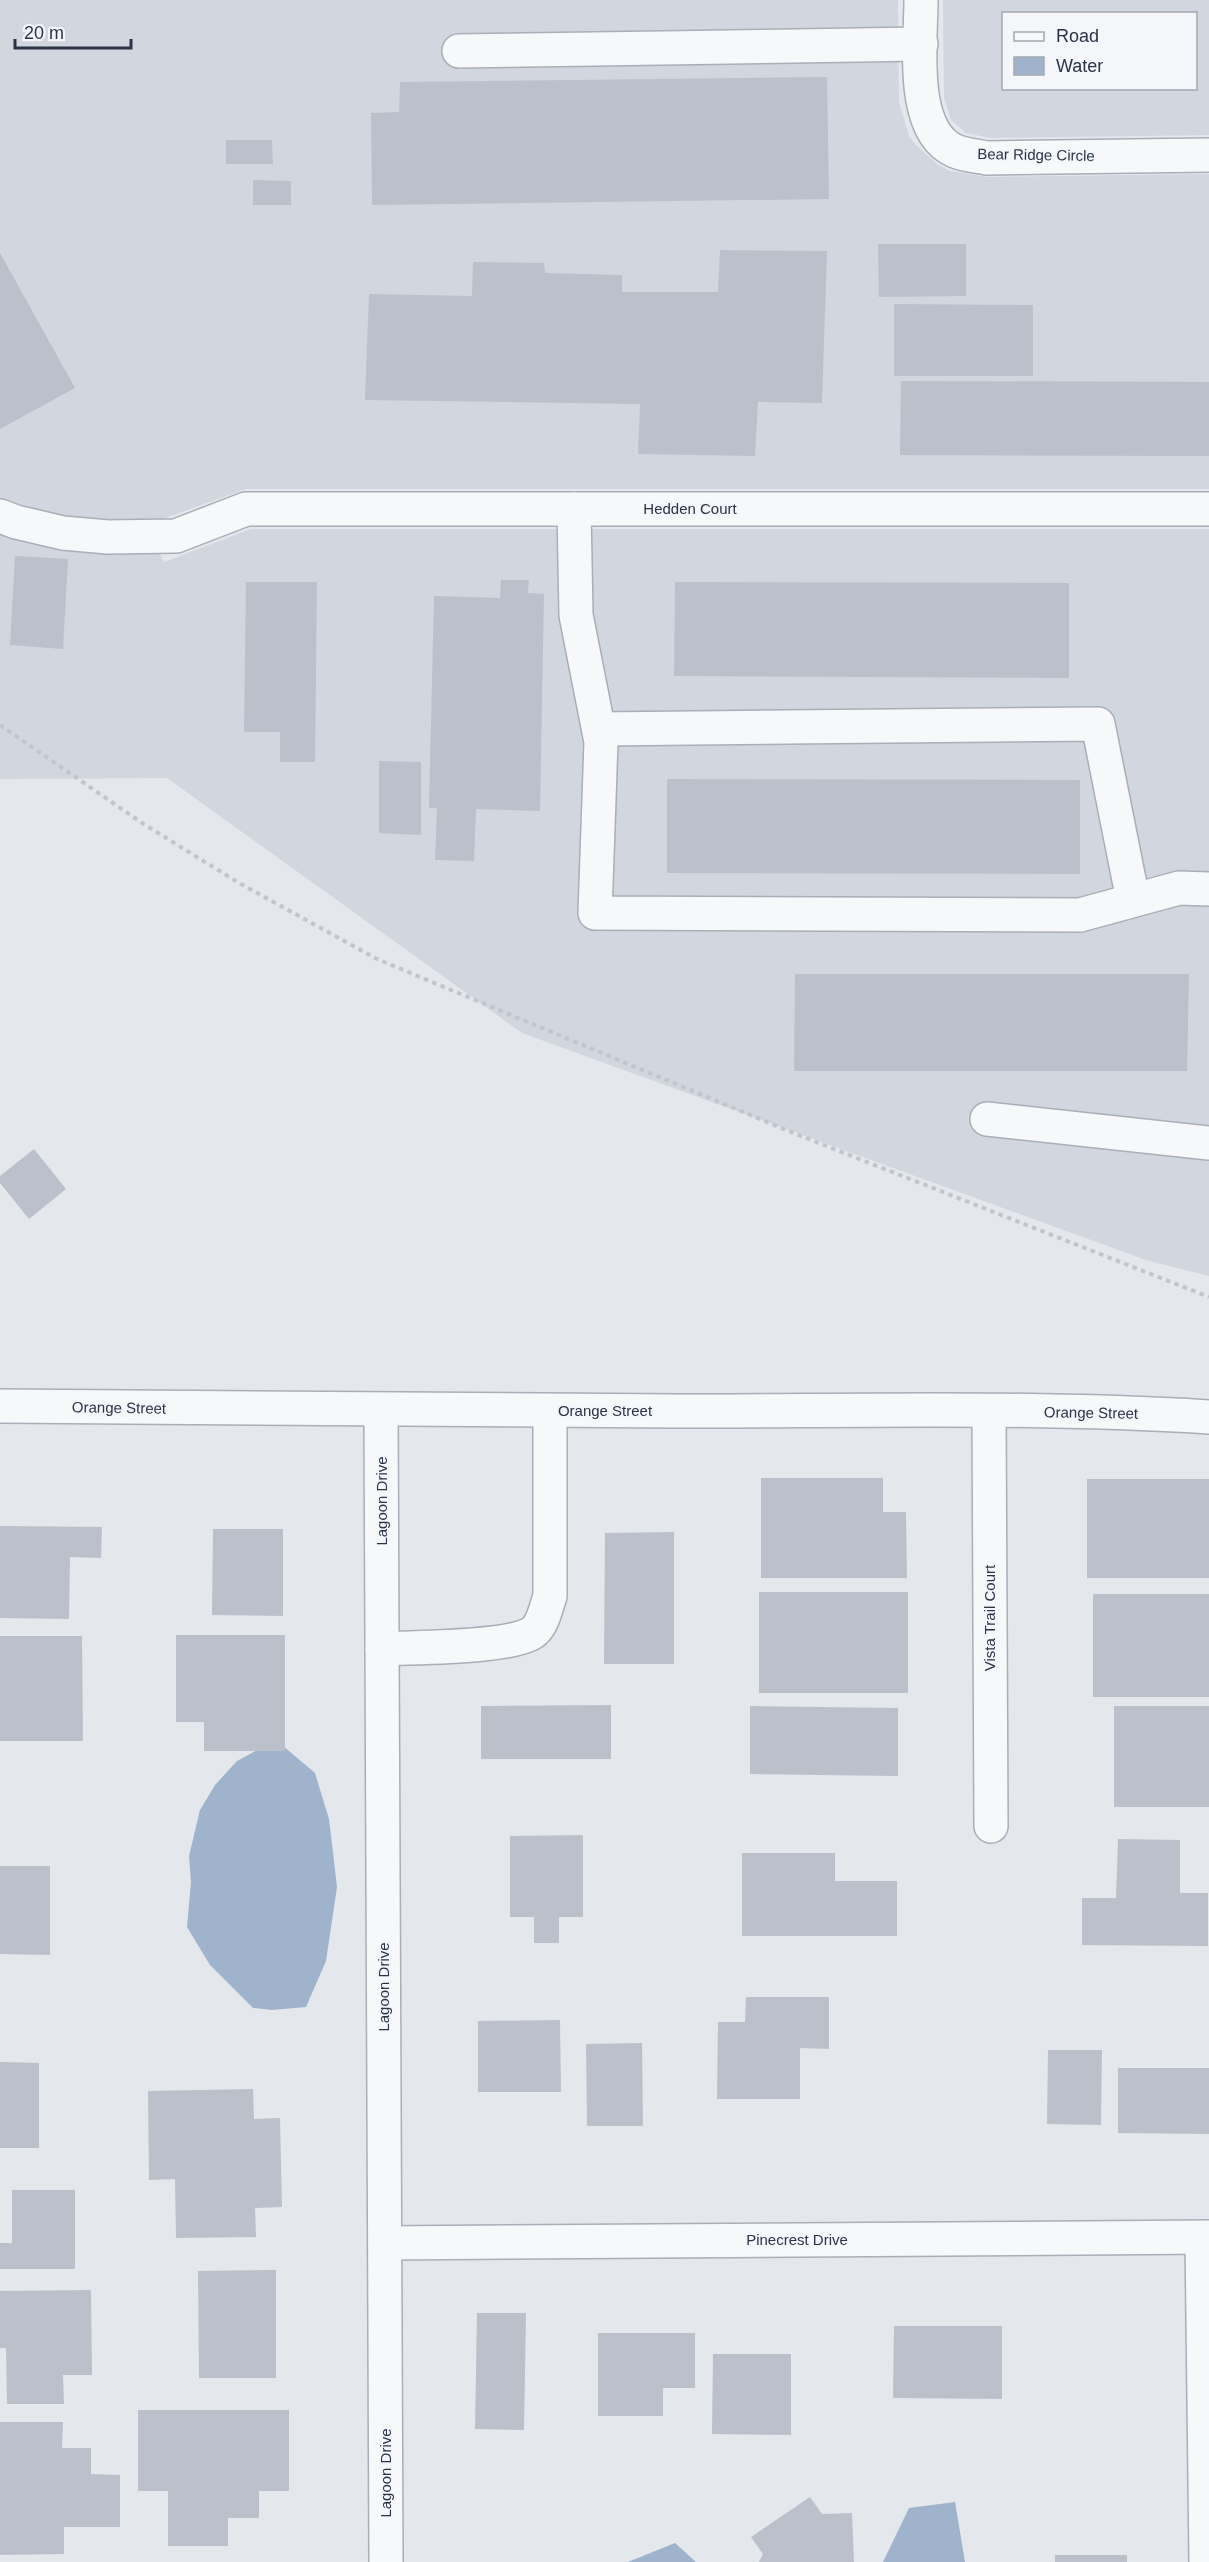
<svg xmlns="http://www.w3.org/2000/svg" width="1209" height="2562" viewBox="0 0 1209 2562" font-family="Helvetica,sans-serif">
	<style>
		.built { fill: #d2d6de; fill-rule: evenodd }
		.water { fill: #9fb4cc }
		.building { fill: #bbc0ca }
		.lines { fill: none; stroke-linecap: round; stroke-linejoin: round }
		.minor-casing { stroke: #a9aeb7; stroke-width: 36 }
		.path { stroke: #c2c5cb; stroke-width: 4; stroke-dasharray: 4.5 4.5; stroke-linecap: butt }
		.minor { stroke: #f7f8fa; stroke-width: 33 }
		.labels { text-anchor: middle; stroke-width: 5; stroke-linejoin: round; paint-order: stroke }
		.street-label { font-size: 15px; fill: #2b3445; stroke: #f4f6f9 }
	</style>
	<rect width="100%" height="100%" fill="#e4e7ec"/>
	<g class="built">
		<path d="M0,0H898L899,102L909,136L915,144L938,165L950,171L988,177L1209,174V489H246L146,525L164,562L251,529H1209V1276L1146,1260L522,1033L167,778L0,779Z"/>
		<path d="M943,0H1209V135L990,138L966,133L951,120L944,98ZM1004,14H1196V88H1004Z"/>
	</g>
	<g class="water">
		<path d="M276,1740L315,1773L329,1819L337,1887L326,1961L306,2007L272,2010L253,2008L210,1965L187,1927L191,1882L189,1856L200,1810L215,1785L237,1761Z"/>
		<path d="M955,2502L965,2562H883L909,2508Z"/>
		<path d="M675,2543L696,2562H628Z"/>
	</g>
	<g class="building">
		<path d="M827,77L829,199L372,205L371,113L399,112L400,82Z"/>
		<path d="M226,140H272L273,164H226Z"/>
		<path d="M253,180L291,181V205H253Z"/>
		<path d="M878,244H966V296L879,297Z"/>
		<path d="M720,250L827,251L822,403L758,402L755,456L638,454L640,404L365,400L369,294L472,296L473,262L544,263L545,273L622,275V292H718Z"/>
		<path d="M0,253L75,388L0,429Z"/>
		<path d="M894,304L1033,305V376H894Z"/>
		<path d="M901,381L1209,382V456L900,455Z"/>
		<path d="M15,556L68,559L63,649L10,645Z"/>
		<path d="M501,580H529L528,593L544,594L540,811L476,809L474,861L435,860L437,808H429L434,596L500,598Z"/>
		<path d="M246,582H317L315,762H280V732H244Z"/>
		<path d="M675,582L1069,583V678L674,676Z"/>
		<path d="M379,761L421,762V835L379,833Z"/>
		<path d="M667,779L1080,780V874L667,873Z"/>
		<path d="M795,974H1189L1187,1071H794Z"/>
		<path d="M34,1149L66,1189L29,1219L0,1183V1176Z"/>
		<path d="M761,1478H883V1512H906L907,1578H761Z"/>
		<rect x="1087" y="1479" width="122" height="99"/>
		<path d="M0,1526L102,1527L101,1558L70,1557L69,1619L0,1618Z"/>
		<path d="M213,1529H283V1616L212,1615Z"/>
		<path d="M674,1532V1664H604L605,1533Z"/>
		<rect x="759" y="1592" width="149" height="101"/>
		<rect x="1093" y="1594" width="116" height="103"/>
		<path d="M176,1635H285V1751H204V1722H176Z"/>
		<path d="M0,1636H82L83,1741H0Z"/>
		<path d="M611,1705V1759H481V1706Z"/>
		<path d="M750,1706L898,1708V1776L750,1774Z"/>
		<rect x="1114" y="1706" width="95" height="101"/>
		<path d="M583,1835V1917H559V1943H534V1917H510V1836Z"/>
		<path d="M1118,1839L1180,1840V1893H1208V1946L1082,1945V1898H1116Z"/>
		<path d="M742,1853H835V1881H897V1936H742Z"/>
		<path d="M0,1866H50V1955L0,1954Z"/>
		<path d="M746,1997H829V2049L800,2048V2099H717L718,2022H745Z"/>
		<path d="M560,2020L561,2092H478V2021Z"/>
		<path d="M642,2043L643,2126H587L586,2044Z"/>
		<path d="M1048,2050H1102L1101,2125L1047,2124Z"/>
		<path d="M0,2062L39,2063V2148H0Z"/>
		<path d="M1118,2068H1209V2134L1118,2133Z"/>
		<path d="M253,2089L254,2119L280,2118L282,2207L255,2208L256,2237L176,2238L175,2179L149,2180L148,2091Z"/>
		<path d="M12,2190H75V2269H0V2243H12Z"/>
		<path d="M276,2270V2378H199L198,2271Z"/>
		<path d="M91,2290L92,2375H63L64,2404H7L6,2348H0V2291Z"/>
		<path d="M477,2313H526L524,2430L475,2429Z"/>
		<path d="M894,2326H1002V2399L893,2398Z"/>
		<path d="M598,2333H695V2388H663V2416H598Z"/>
		<path d="M713,2354H791V2435L712,2434Z"/>
		<path d="M138,2410H289V2491H259V2518H228V2546H168V2491H138Z"/>
		<path d="M0,2422H63L62,2448H91V2474L120,2475V2527H64V2554L0,2555Z"/>
		<path d="M810,2497L822,2514L852,2513L854,2562H759L763,2554L751,2537Z"/>
		<rect x="1055" y="2555" width="72" height="7"/>
	</g>
	<g class="lines">
		<g class="minor-casing">
			<g id="minor">
				<path d="M921,0C921,42 909,131 955,151C964,155 977,156 987,158L1209,155"/>
				<path d="M459,51L921,44"/>
				<path d="M574,509L576,615L601,742L595,913L1080,915L1179,888L1209,889"/>
				<path d="M0,516L16,522L63,533L108,537L176,536L246,509H1209"/>
				<path d="M599,729L1098,724L1133,900"/>
				<path d="M987,1119L1209,1143"/>
				<path d="M0,1406C225,1409 450,1411 674,1411C852,1411 1031,1406 1209,1417"/>
				<path d="M381,1411L386,2562"/>
				<path d="M989,1411L991,1826"/>
				<path d="M382,1649C415,1647 508,1648 532,1633C543,1626 546,1607 550,1596V1411"/>
				<path d="M1202,2238L1206,2562"/>
				<path d="M385,2243L1209,2237"/>
			</g>
		</g>
		<path class="path" d="M0,725L142,823L239,883L377,959L791,1132L1209,1297"/>
		<use href="#minor" class="minor"/>
	</g>
	<g class="labels">
		<g class="street-label">
			<text transform="translate(1036 155) rotate(1)" y="5">Bear Ridge Circle</text>
			<text x="690" y="514">Hedden Court</text>
			<text transform="translate(119 1408) rotate(1)" y="5">Orange Street</text>
			<text x="605" y="1416">Orange Street</text>
			<text transform="translate(1091 1413) rotate(1)" y="5">Orange Street</text>
			<text transform="translate(382 1501) rotate(-90)" y="5">Lagoon Drive</text>
			<text transform="translate(990 1618) rotate(-90)" y="5">Vista Trail Court</text>
			<text transform="translate(384 1987) rotate(-90)" y="5">Lagoon Drive</text>
			<text x="797" y="2245">Pinecrest Drive</text>
			<text transform="translate(386 2473) rotate(-90)" y="5">Lagoon Drive</text>
		</g>
	</g>
	<rect x="1002" y="12" width="195" height="78" fill="#f4f6f9" stroke="#a4a8b1" stroke-width="1.5"/>
	<rect x="1014" y="32" width="30" height="9" fill="#f7f8fa" stroke="#a4a8b1" stroke-width="1.5"/>
	<text x="1056" y="42" font-size="18" fill="#2b3445">Road</text>
	<rect x="1014" y="57" width="30" height="18" fill="#9fb4cc" stroke="#a4a8b1" stroke-width="1.5"/>
	<text x="1056" y="72" font-size="18" fill="#2b3445">Water</text>
	<path d="M15 39v9h116v-9" fill="none" stroke="#2b3445" stroke-width="3"/>
	<text x="24" y="39" font-size="18" fill="#2b3445" stroke="#f4f6f9" stroke-width="4.5" paint-order="stroke">20 m</text>
</svg>
